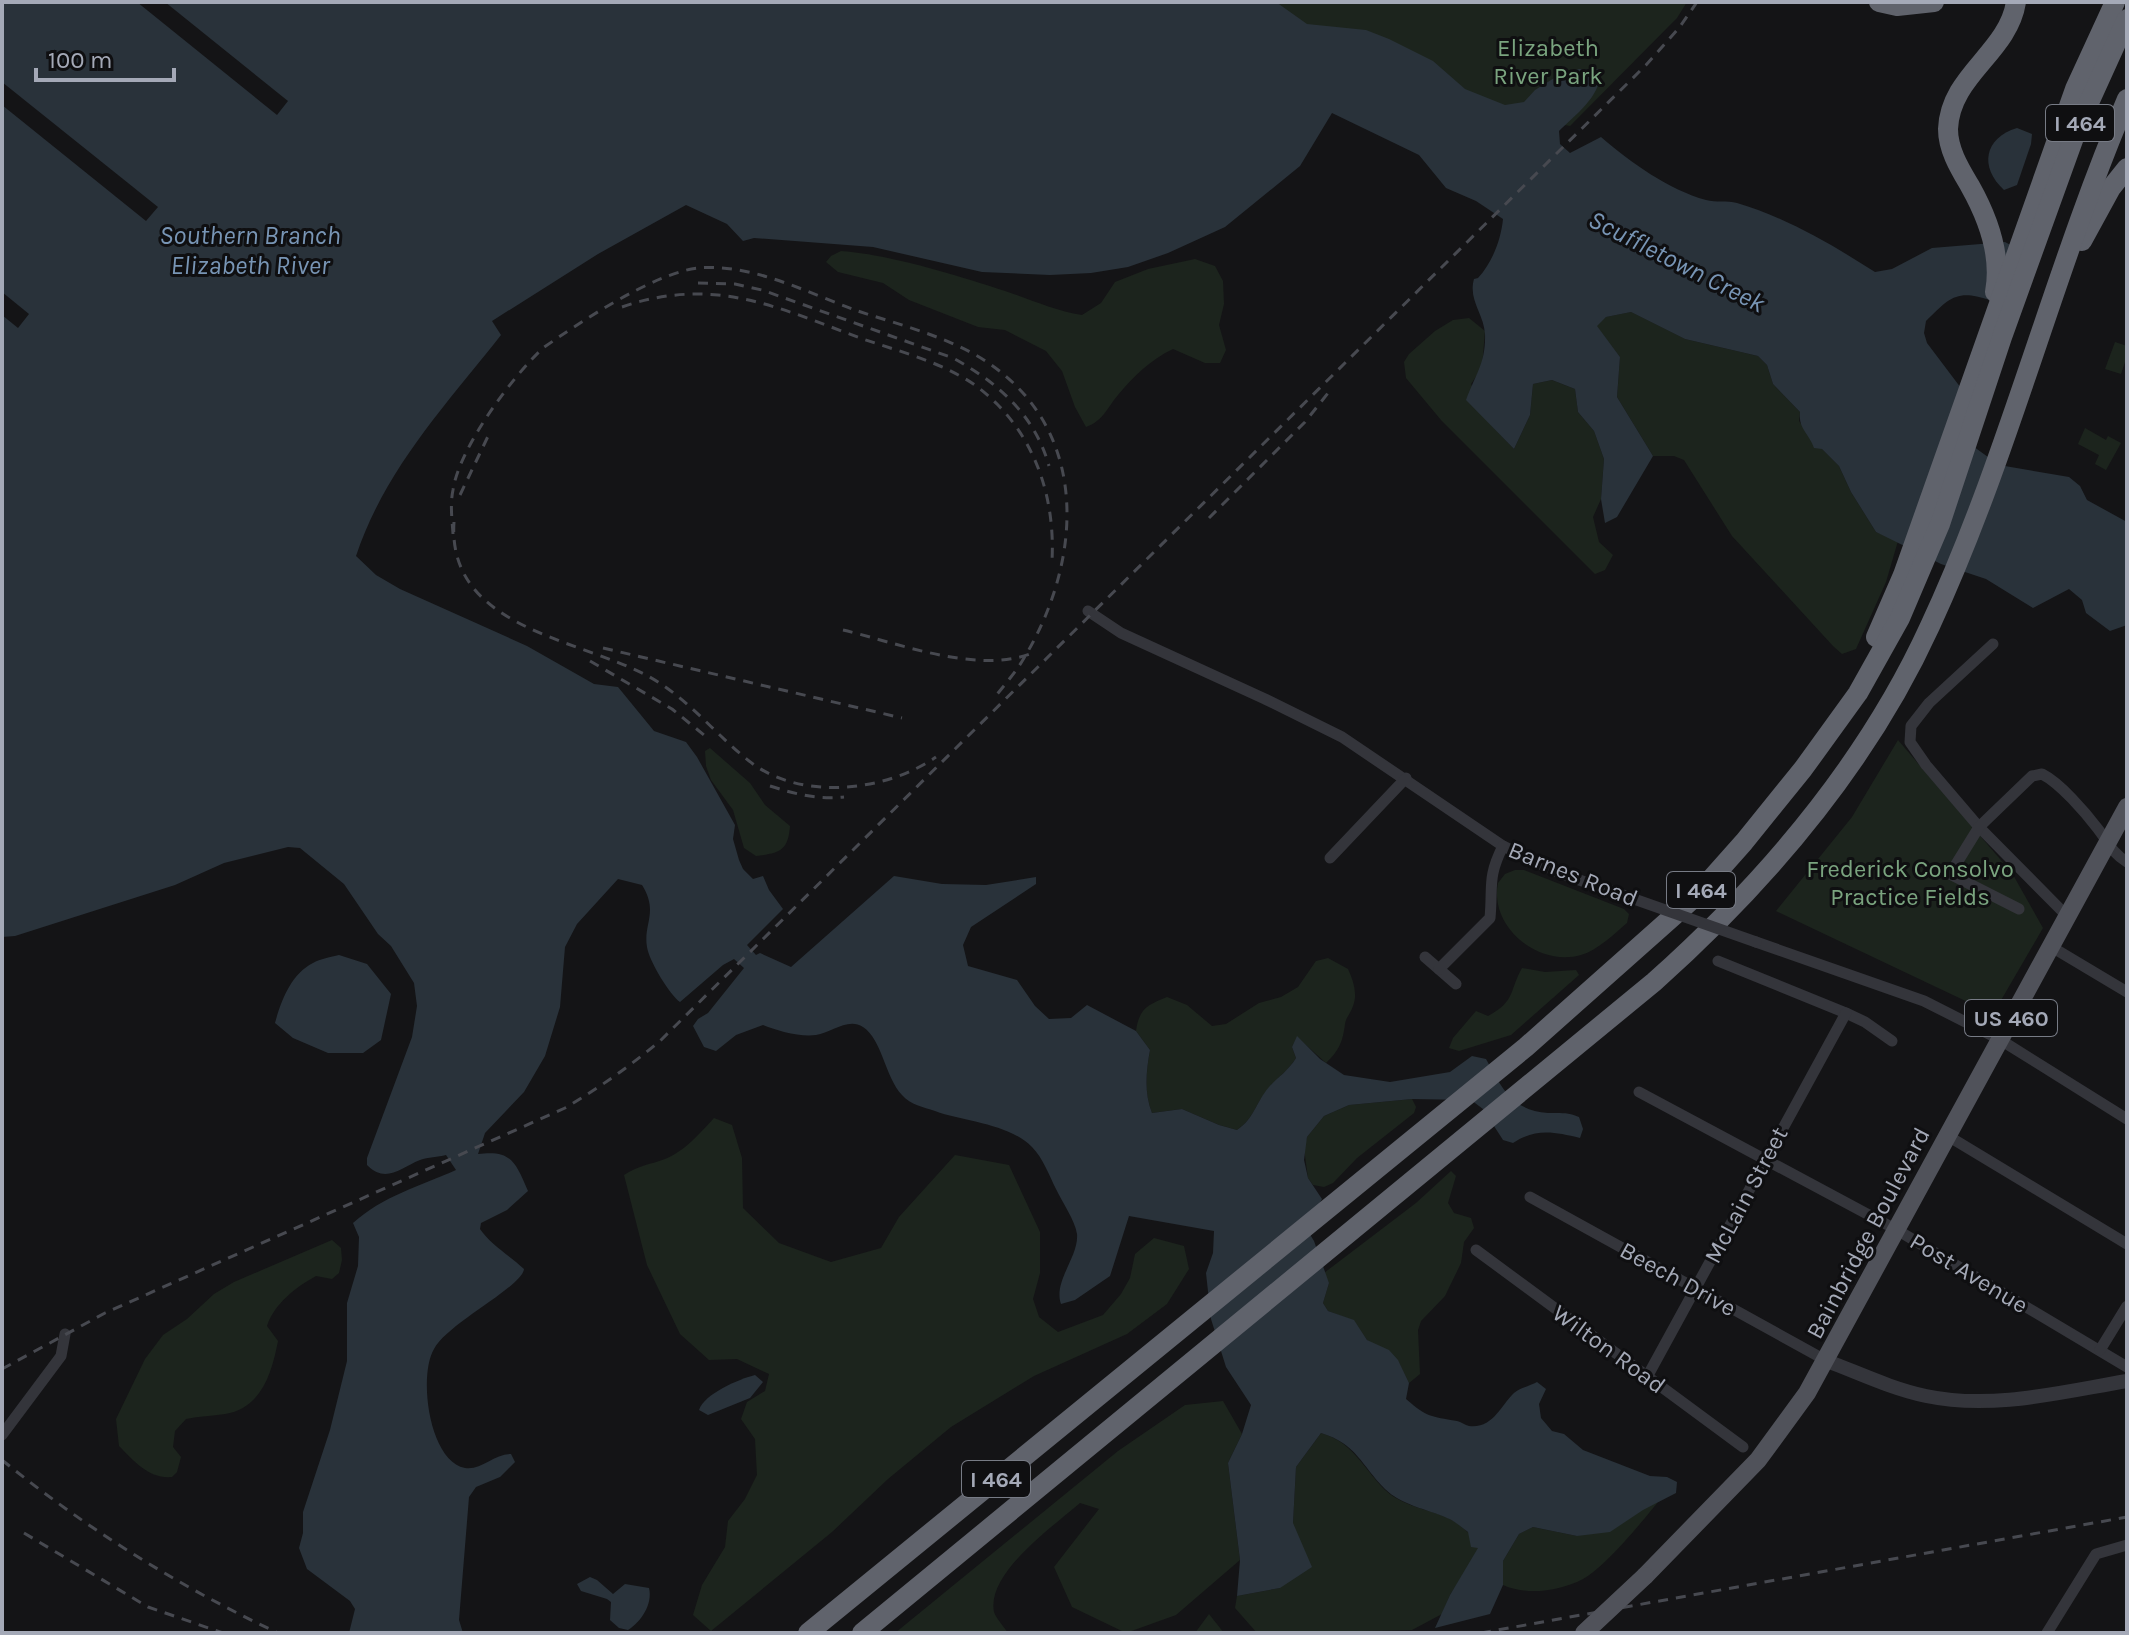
<svg xmlns="http://www.w3.org/2000/svg" width="2129" height="1635" viewBox="0 0 2129 1635" font-family="Karla,sans-serif">
	<style>
		.green { fill: #1c241d }
		.water { fill: #29323a }
		.pier { fill: #141416 }
		.lines { fill: none; stroke-linecap: round; stroke-linejoin: round }
		.minor { stroke: #34353b; stroke-width: 11 }
		.tertiary { stroke: #34353b; stroke-width: 14 }
		.primary { stroke: #50525a; stroke-width: 18 }
		.motorway { stroke: #60636c; stroke-width: 20 }
		.rail { stroke: #474950; stroke-width: 3; stroke-dasharray: 10 8; stroke-linecap: butt }
		.minor-bridge { stroke: #34353b; stroke-width: 11 }
		.primary-bridge { stroke: #50525a; stroke-width: 18 }
		.labels { text-anchor: middle; stroke-width: 6; stroke-linejoin: round; paint-order: stroke }
		.shield { fill: #0f0f11; stroke: #777b85; stroke-width: 2 }
		.shield-label { font-size: 22px; font-weight: bold; fill: #a4a9b7 }
		.park-label { font-size: 24px; fill: #7aa47f; stroke: #0f0f11 }
		.street-label { font-size: 24px; fill: #a4a9b7; stroke: #0f0f11 }
		.water-label { font-size: 26px; font-style: italic; fill: #7895b5; stroke: #0f0f11 }
	</style>
	<rect width="100%" height="100%" fill="#141416"/>
	<g class="green">
		<path d="M1272,2H1687L1677,18L1570,126L1509,115L1306,27Z"/>
		<path d="M841,251C892,255 956,275 1005,291C1030,299 1055,311 1082,315L1101,303L1115,282L1148,269L1195,259L1215,266L1223,281L1224,304L1219,325L1226,350L1220,363H1205L1173,349C1150,360 1134,376 1118,395C1107,408 1103,421 1086,427L1075,407L1062,371L1046,351L1005,330L978,327L909,300L883,283L838,272L826,262L831,256Z"/>
		<path d="M1631,312L1685,339L1758,356L1767,365L1773,384L1800,412L1799,421L1810,437L1839,466L1851,492L1876,532L1898,541L1886,582L1856,649L1842,654L1833,646L1732,536L1684,460L1674,456H1653L1617,397L1620,357L1596,326L1606,317Z"/>
		<path d="M1469,318L1485,331L1482,368L1471,384L1492,426L1514,449L1530,415L1533,384L1552,380L1575,389L1578,412L1594,431L1604,459L1601,499L1593,517L1599,542L1613,555L1605,570L1595,574L1441,420L1406,378L1404,362L1409,354L1435,331L1453,320Z"/>
		<path d="M2115,342L2127,346V356L2121,374L2105,369Z"/>
		<path d="M2085,428L2106,440L2108,436L2121,443L2106,470L2095,464L2099,455L2078,444Z"/>
		<path d="M1898,740L2012,873L2043,928L1993,1014L1776,911L1852,817Z"/>
		<path d="M710,748L750,783L765,805L790,826C788,851 780,853 756,856L744,848L733,810L711,780L706,766L705,751Z"/>
		<path d="M1515,870H1524L1624,909L1629,914L1627,923C1614,934 1598,950 1581,955C1538,967 1489,927 1498,883L1505,874Z"/>
		<path d="M1328,958L1348,969C1353,980 1358,994 1353,1006C1351,1013 1346,1017 1345,1024C1343,1041 1339,1051 1326,1063L1297,1037L1292,1047L1296,1058C1288,1071 1278,1077 1269,1088C1256,1102 1254,1119 1237,1130L1219,1125L1182,1109L1152,1113C1144,1093 1146,1071 1150,1050L1136,1031C1139,1009 1147,1005 1167,997L1187,1005L1212,1026L1226,1024L1259,1003L1281,997L1298,987L1316,961Z"/>
		<path d="M1522,968L1545,972L1576,970L1579,975L1511,1035L1459,1051L1449,1048L1453,1038L1476,1011L1488,1016C1516,1001 1509,991 1522,968Z"/>
		<path d="M1412,1099L1416,1107L1414,1113L1357,1158L1333,1183L1324,1187L1313,1185L1308,1178L1304,1148L1307,1137L1324,1116L1349,1105Z"/>
		<path d="M714,1118L732,1125L742,1158L743,1208L779,1243L831,1262L881,1248L899,1217L955,1155L1009,1165L1040,1232V1273L1033,1299L1039,1317L1058,1332L1103,1315L1121,1294L1130,1278L1135,1254L1154,1238L1184,1246L1189,1269L1167,1304L1127,1334L1034,1376L951,1427L888,1479L832,1532L711,1631L693,1615L702,1585L725,1547L728,1521L745,1499L757,1475L755,1439L741,1419L747,1402L765,1391L769,1374L737,1359L709,1360L680,1334L647,1265L624,1175C639,1165 649,1165 665,1159C684,1152 701,1132 714,1118Z"/>
		<path d="M1451,1171L1456,1176L1448,1203L1454,1213L1471,1218L1474,1228L1464,1242L1461,1263L1445,1296L1421,1321L1418,1330L1420,1374L1409,1383L1399,1363L1367,1340L1354,1321L1328,1311L1323,1303L1329,1283L1324,1273L1416,1203Z"/>
		<path d="M332,1240L341,1248L342,1260L339,1273L332,1279L316,1276C296,1287 274,1304 267,1326L278,1341C272,1372 262,1408 225,1414C212,1416 199,1416 186,1419L175,1431L173,1447L181,1457L177,1472L172,1477C149,1479 135,1462 119,1446L116,1419L145,1359L163,1335L187,1319L214,1294L234,1282Z"/>
		<path d="M1223,1401L1242,1434L1228,1463L1240,1560L1176,1615L1126,1633L1072,1607L1054,1567L1099,1509L1080,1503C1055,1525 986,1573 994,1612C996,1618 1004,1627 1008,1633H895L1118,1451L1185,1405Z"/>
		<path d="M1321,1433C1353,1442 1363,1468 1385,1490C1402,1506 1428,1509 1448,1518C1461,1524 1471,1535 1481,1546L1450,1595L1442,1614L1412,1630L1257,1633L1235,1608L1237,1596L1280,1588L1293,1523L1296,1467Z"/>
		<path d="M1658,1502C1642,1522 1604,1568 1583,1579C1560,1591 1527,1596 1503,1585V1561L1519,1534L1533,1527L1577,1536Z"/>
		<path d="M1209,1614L1224,1633H1195Z"/>
	</g>
	<g class="water">
		<path d="M2,2H1276L1307,24L1366,30L1389,39L1433,61L1465,89L1505,105L1524,102L1535,90L1559,75L1579,69H1600C1603,95 1576,114 1559,131L1560,144L1570,153L1601,137C1630,162 1669,190 1706,200C1716,203 1727,200 1737,203C1787,218 1831,244 1875,272L1892,269L1932,248L2005,242L2027,254L1990,300C1957,289 1950,297 1926,321L1924,333L1927,343L1967,396L1970,444L1999,465L2069,477L2080,486L2087,500L2127,522V625L2110,631L2086,613L2082,600L2069,589L2033,608L1986,579L1941,564L1876,532L1851,492L1839,466L1822,449L1814,448C1809,433 1798,429 1800,412L1773,384L1767,365L1758,356L1685,339L1631,312L1606,317L1597,326L1620,357L1617,397L1653,456L1617,517L1605,523L1601,499L1604,459L1594,431L1578,412L1575,389L1552,380L1533,384L1530,415L1514,449L1466,400C1475,375 1486,363 1485,334C1484,314 1468,300 1474,279L1478,278C1492,263 1501,240 1503,219L1476,201L1446,188L1419,155L1332,113L1300,166L1225,227L1168,253L1128,267L1091,273L1050,275L982,272L873,247L754,238L743,241L727,224L686,205L598,254L492,321L501,335C446,405 385,469 356,556L376,575L400,589L527,646L594,684L618,687L654,731L686,742L697,757L735,825L733,839L739,860L743,869L753,879L763,876L769,890L783,909L747,945L756,955L760,953L791,967L894,876L942,884L986,885L1036,877V884L971,927L963,945L968,966L1017,980L1035,1006L1049,1019L1071,1018L1087,1005L1136,1031L1150,1050C1146,1071 1144,1093 1152,1113L1182,1109L1219,1125L1237,1130C1254,1119 1256,1102 1269,1087C1278,1077 1288,1071 1296,1058L1292,1047L1297,1036L1320,1059L1344,1075L1390,1082L1450,1072L1472,1056L1486,1059C1502,1088 1511,1110 1548,1113C1559,1113 1569,1112 1579,1117L1583,1129L1580,1138C1554,1132 1536,1128 1513,1143L1503,1140L1483,1109L1471,1100L1412,1099L1349,1105L1324,1116L1307,1137L1304,1160L1308,1178L1322,1199L1306,1228L1314,1241L1329,1283L1323,1303L1328,1311L1354,1320L1367,1340L1389,1350L1398,1360L1409,1383L1406,1399C1428,1418 1430,1416 1457,1421C1461,1422 1465,1425 1469,1426C1493,1429 1501,1405 1514,1393C1519,1388 1530,1386 1537,1382L1546,1389L1539,1404L1541,1418L1552,1431L1564,1434L1583,1450L1650,1476L1667,1477L1677,1482L1676,1493L1643,1510L1610,1532L1577,1536L1533,1527L1519,1534L1503,1561V1585L1490,1614L1435,1628L1450,1595L1478,1548L1471,1547L1468,1532C1461,1527 1455,1521 1447,1518C1427,1509 1401,1505 1385,1489C1361,1465 1357,1444 1321,1433L1296,1467L1293,1523L1312,1567L1280,1588L1237,1596L1240,1560L1228,1463L1242,1434L1251,1405L1226,1367L1211,1319L1206,1273L1213,1253L1214,1231L1129,1216L1110,1276L1075,1300L1061,1304C1053,1281 1079,1257 1077,1234C1075,1220 1062,1202 1056,1189C1049,1175 1043,1158 1032,1147C1008,1123 965,1122 935,1111C923,1107 911,1105 902,1095C885,1077 882,1039 863,1027C848,1017 831,1033 816,1035C799,1037 778,1031 763,1025L736,1035L716,1051L704,1047L693,1026L698,1019L708,1013L744,968L734,959L723,965L680,1002C670,995 649,961 647,947C643,924 659,912 642,885L618,879L577,924L565,947L560,1007L545,1056L524,1092L485,1133L478,1154C511,1150 515,1161 528,1191L507,1210L481,1223L480,1229C490,1244 510,1256 524,1269C522,1287 448,1323 434,1349C418,1376 429,1461 465,1468C480,1471 494,1454 511,1454L515,1462L500,1477L476,1487L469,1497L459,1620L463,1633H349L355,1609L350,1601L307,1569L299,1548L303,1533V1512L330,1430L347,1361V1303L358,1266L359,1237L353,1223C383,1196 420,1186 456,1170L446,1155C438,1157 428,1157 420,1160C400,1168 386,1184 367,1165V1158L412,1037L417,1006L414,983L391,946L378,934L344,884L300,848L288,847L224,863L175,885L15,936L2,937Z"/>
		<path d="M2017,128L2032,134L2031,144L2017,185L2004,190C1979,167 1984,138 2017,128Z"/>
		<path d="M339,955L367,964L391,994L381,1040L363,1053H328L293,1038L275,1023C281,1001 291,974 313,963C320,959 331,957 339,955Z"/>
		<path d="M755,1375L763,1382L750,1398L708,1415L699,1410C704,1394 739,1379 755,1375Z"/>
		<path d="M590,1577L597,1580L613,1594L625,1584L649,1588C653,1604 641,1622 628,1630L619,1628L610,1620L611,1602L607,1599L581,1591L577,1584Z"/>
	</g>
	<g class="pier">
		<path d="M137,2H165L288,101L277,115Z"/>
		<path d="M2,82L158,207L146,221L2,105Z"/>
		<path d="M2,292L29,314L18,328L2,315Z"/>
	</g>
	<g class="lines">
		<g class="minor">
			<path d="M1088,611L1121,633L1265,699L1342,737L1503,846L1559,873L1617,893"/>
			<path d="M1993,644L1929,703L1911,726L1910,742L1926,765L1979,827L2067,916"/>
			<path d="M1330,858L1406,778"/>
			<path d="M2019,909L1950,874L1979,827L2032,776L2042,774C2060,783 2085,812 2098,829C2108,842 2112,853 2127,862"/>
			<path d="M1756,942L1924,1001L1999,1039L2127,1119"/>
			<path d="M2050,946L2127,992"/>
			<path d="M1425,957L1456,984"/>
			<path d="M1718,961L1846,1013L1865,1022L1892,1041"/>
			<path d="M1439,969L1490,918C1493,886 1487,878 1503,846"/>
			<path d="M1639,1092L1897,1230L2127,1367"/>
			<path d="M1948,1136L2127,1244"/>
			<path d="M1530,1197L1827,1361"/>
			<path d="M1476,1250L1743,1447"/>
			<path d="M2100,1350L2127,1306"/>
			<path d="M1647,1377L1846,1013"/>
			<path d="M2,1435L61,1356L65,1334"/>
			<path d="M2047,1633L2096,1554L2127,1545"/>
		</g>
		<path class="tertiary" d="M1827,1361C1859,1373 1892,1389 1926,1396C1993,1410 2061,1392 2127,1381"/>
		<path class="primary" d="M1645,1576L1758,1460L1807,1393L2127,807"/>
		<g class="motorway">
			<path d="M1879,2L1897,6L1934,2"/>
			<path d="M2082,241L2111,188L2127,168"/>
			<path d="M1995,292C2002,255 1988,218 1970,186C1960,169 1948,150 1948,129C1950,75 2008,53 2016,2"/>
			<path d="M1876,637L1903,575L2075,89L2115,2"/>
			<path d="M808,1633L1526,1047L1696,896L1744,842L1803,769L1858,693L1900,618L1940,524L2002,337L2077,129L2127,19"/>
			<path d="M862,1633L1654,982C1766,882 1867,764 1930,626C2009,456 2053,272 2127,99"/>
		</g>
		<g class="rail">
			<path d="M698,283L735,284L762,290L953,358C997,382 1035,415 1049,466"/>
			<path d="M622,307C653,296 685,292 718,295C768,300 816,322 863,339C895,350 930,359 960,376C974,383 987,394 998,405C1039,447 1055,504 1052,561"/>
			<path d="M460,495L491,430"/>
			<path d="M1209,518L1305,422L1332,388"/>
			<path d="M454,522C447,627 575,638 646,675C688,697 716,736 753,764C804,801 887,791 936,757"/>
			<path d="M453,534C452,519 450,504 453,490C459,448 512,377 543,348C580,322 654,273 698,268C751,263 806,292 855,310C899,325 951,337 990,364C1091,434 1082,562 1024,658C1016,672 1005,684 995,697"/>
			<path d="M843,630C898,643 976,674 1030,654"/>
			<path d="M603,648L902,718"/>
			<path d="M590,661L672,709L704,735"/>
			<path d="M770,786C795,794 818,800 844,797"/>
			<path d="M2,1369L105,1313L565,1108C599,1088 630,1066 660,1041L1646,65L1679,28L1697,2"/>
			<path d="M2,1460C87,1529 178,1586 278,1633"/>
			<path d="M24,1533L148,1607L223,1633"/>
			<path d="M1481,1633L2127,1517"/>
		</g>
		<path class="minor-bridge" d="M1617,893L1756,942"/>
		<path class="primary-bridge" d="M1584,1633L1645,1576"/>
	</g>
	<g class="labels">
		<g class="shield">
			<rect x="2046" y="105" width="68" height="36" rx="6"/>
			<rect x="1667" y="872" width="68" height="36" rx="6"/>
			<rect x="1965" y="1000" width="92" height="36" rx="6"/>
			<rect x="962" y="1461" width="68" height="36" rx="6"/>
		</g>
		<g class="shield-label">
			<text x="2080" y="131">I 464</text>
			<text x="1701" y="898">I 464</text>
			<text x="2011" y="1026">US 460</text>
			<text x="996" y="1487">I 464</text>
		</g>
		<g class="park-label">
			<text x="1548" y="56">Elizabeth<tspan x="1548" dy="28">River Park</tspan></text>
			<text x="1910" y="877">Frederick Consolvo<tspan x="1910" dy="28">Practice Fields</tspan></text>
		</g>
		<g class="street-label">
			<text transform="translate(1573 874) rotate(22)" y="8">Barnes Road</text>
			<text transform="translate(1746 1195) rotate(-62)" y="8">McLain Street</text>
			<text transform="translate(1868 1233) rotate(-62)" y="8">Bainbridge Boulevard</text>
			<text transform="translate(1969 1273) rotate(31)" y="8">Post Avenue</text>
			<text transform="translate(1678 1279) rotate(29)" y="8">Beech Drive</text>
			<text transform="translate(1609 1349) rotate(36)" y="8">Wilton Road</text>
		</g>
		<g class="water-label">
			<text x="250" y="244">Southern Branch<tspan x="250" dy="30">Elizabeth River</tspan></text>
			<text transform="translate(1677 261) rotate(27)" y="9">Scuffletown Creek</text>
		</g>
	</g>
	<rect width="2129" height="1635" fill="none" stroke="#a4a9b7" stroke-width="8"/>
	<path d="M36 68v12h138v-12" fill="none" stroke="#a4a9b7" stroke-width="4"/>
	<text x="48" y="68" font-size="24" fill="#a4a9b7" stroke="#0f0f11" stroke-width="6" paint-order="stroke">100 m</text>
</svg>
